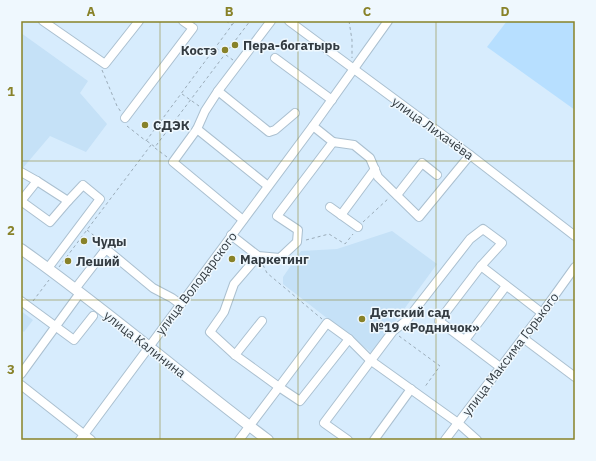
<svg xmlns="http://www.w3.org/2000/svg" width="596" height="461" viewBox="0 0 596 461" font-family="'IBM Plex Sans',sans-serif">
	<style>
		.built { fill: #c5e1f7 }
		.green { fill: #b7dfff }
		.lines { fill: none; stroke-linecap: round; stroke-linejoin: round }
		.minor-casing { stroke: #abc0d0; stroke-width: 10 }
		.major-casing { stroke: #abc0d0; stroke-width: 12 }
		.path { stroke: #9aabb8; stroke-width: 1; stroke-dasharray: 3 3; stroke-linecap: butt }
		.minor { stroke: #fff; stroke-width: 8 }
		.major { stroke: #fff; stroke-width: 10 }
		.grid { fill: none; stroke: #888229; stroke-width: 1; stroke-opacity: 0.55 }
		.poi-dot { fill: #888229; stroke: #eff8fe; stroke-width: 1.5 }
		.labels { text-anchor: middle; stroke-width: 3; stroke-linejoin: round; paint-order: stroke }
		.poi-label { font-size: 13px; font-weight: bold; fill: #333b41; stroke: #eff8fe; text-anchor: start }
		.street-label { font-size: 13px; fill: #333b41; stroke: #eff8fe }
		.neatline { fill: none; stroke: #888229; stroke-width: 1.5 }
		.grid-label { font-size: 13px; text-anchor: middle; font-weight: bold; fill: #888229 }
	</style>
	<rect width="100%" height="100%" fill="#d7ecfd"/>
	<g class="built">
		<path d="M21,33L88,81L80,93L107,124L86,152L50,136L22,169L21,168Z"/>
		<path d="M392,231L437,264L372,353L283,284V277L301,251L337,249Z"/>
		<path d="M21,311L33,320L24,332L21,330Z"/>
	</g>
	<path class="green" d="M507,21H575V110L487,47Z"/>
	<g class="lines">
		<g class="minor-casing">
			<g id="minor">
				<path d="M43,21L105,64L139,21"/>
				<path d="M289,21L470,155L575,236"/>
				<path d="M275,58L332,100"/>
				<path d="M218,91L269,132L275,130L295,113"/>
				<path d="M125,118L193,28L183,21"/>
				<path d="M197,129L268,186"/>
				<path d="M333,142L354,145L370,158L378,177L419,217L470,155"/>
				<path d="M21,172L37,181L68,201L83,185L100,199L48,268"/>
				<path d="M397,195L422,163L437,175"/>
				<path d="M21,201L50,222L68,201"/>
				<path d="M21,201L37,181"/>
				<path d="M330,207L358,227"/>
				<path d="M341,215L375,169"/>
				<path d="M243,220L173,162L197,129L205,111L218,91L271,21"/>
				<path d="M231,235L258,256L280,258L297,242L298,230L277,216L333,142L313,126"/>
				<path d="M258,256L234,284L224,312L210,332L235,355L279,387L327,323L349,339"/>
				<path d="M481,266L439,321L500,367"/>
				<path d="M75,289L106,249L153,288L172,298L180,304"/>
				<path d="M21,301L74,340L93,316"/>
				<path d="M523,338L575,377"/>
				<path d="M465,340L506,286"/>
				<path d="M235,355L262,321"/>
				<path d="M21,374L80,293"/>
				<path d="M21,385L91,440"/>
				<path d="M80,440L313,126L388,21"/>
				<path d="M239,440L279,387L300,401L349,339L370,360L458,423L477,440"/>
				<path d="M348,440L324,423L393,331L406,321L470,239L483,229L502,243L481,266L542,313"/>
				<path d="M374,440L411,389"/>
				<path d="M445,440L542,313L575,267"/>
			</g>
		</g>
		<g class="major-casing">
			<path id="major" d="M21,249C106,309 185,378 268,440"/>
		</g>
		<g class="path">
			<path d="M226,21L232,25"/>
			<path d="M349,21L352,40V58"/>
			<path d="M216,48L233,60"/>
			<path d="M102,70L117,106L121,112"/>
			<path d="M182,94L199,106"/>
			<path d="M127,126L146,141L235,21"/>
			<path d="M147,141L155,147L250,21"/>
			<path d="M155,148L167,157"/>
			<path d="M363,222L389,198"/>
			<path d="M87,230L102,242"/>
			<path d="M306,240L329,234L345,244L353,234"/>
			<path d="M263,265L267,273L322,319"/>
			<path d="M59,267L151,145"/>
			<path d="M33,301L49,280"/>
			<path d="M399,336L440,366L424,388"/>
		</g>
		<use href="#minor" class="minor"/>
		<use href="#major" class="major"/>
	</g>
	<path class="grid" d="M160,21V440M298,21V440M436,21V440M21,161H575M21,300H575"/>
	<g class="poi-dot">
		<circle cx="235" cy="45" r="4"/>
		<circle cx="225" cy="50" r="4"/>
		<circle cx="145" cy="125" r="4"/>
		<circle cx="84" cy="241" r="4"/>
		<circle cx="232" cy="259" r="4"/>
		<circle cx="68" cy="261" r="4"/>
		<circle cx="362" cy="319" r="4"/>
	</g>
	<g class="labels">
		<g class="poi-label">
			<text x="243" y="50">Пера-богатырь</text>
			<text x="217" y="55" text-anchor="end">Костэ</text>
			<text x="153" y="130">СДЭК</text>
			<text x="92" y="246">Чуды</text>
			<text x="240" y="264">Маркетинг</text>
			<text x="76" y="266">Леший</text>
			<text x="370" y="317">Детский сад<tspan x="370" dy="15">№19 «Родничок»</tspan></text>
		</g>
		<g class="street-label">
			<text transform="translate(433 128) rotate(36)" y="5">улица Лихачёва</text>
			<text transform="translate(196 283) rotate(-53)" y="5">улица Володарского</text>
			<text transform="translate(145 344) rotate(38)" y="5">улица Калинина</text>
			<text transform="translate(510 354) rotate(-53)" y="5">улица Максима Горького</text>
		</g>
	</g>
	<rect width="596" height="461" fill="none" stroke="#eff8fe" stroke-width="44"/>
	<rect x="22" y="22" width="552" height="417" class="neatline"/>
	<g class="grid-label">
		<text x="91" y="16">A</text>
		<text x="229" y="16">B</text>
		<text x="367" y="16">C</text>
		<text x="505" y="16">D</text>
		<text x="11" y="96">1</text>
		<text x="11" y="235">2</text>
		<text x="11" y="374">3</text>
	</g>
</svg>
